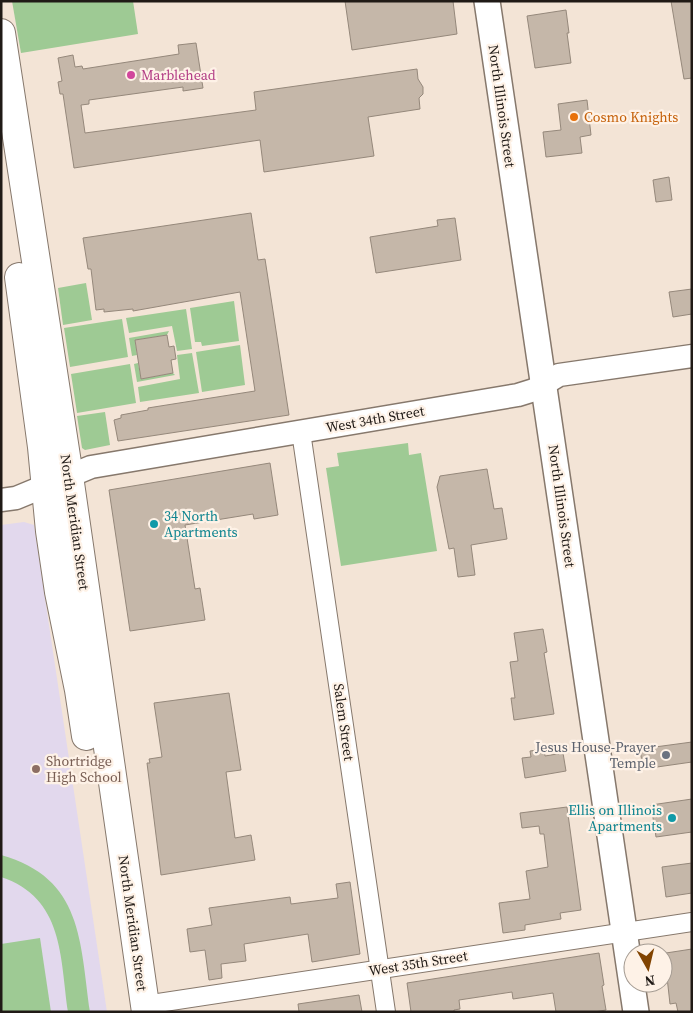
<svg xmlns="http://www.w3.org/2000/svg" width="693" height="1013" viewBox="0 0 693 1013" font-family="'Source Serif 4',serif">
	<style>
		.education { fill: #e2d8ed }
		.green { fill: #9eca94 }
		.building { fill: #c5b7a9; stroke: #95887b }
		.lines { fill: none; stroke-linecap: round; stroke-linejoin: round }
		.minor-casing { stroke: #86786c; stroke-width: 20 }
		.tertiary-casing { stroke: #86786c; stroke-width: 25 }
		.secondary-casing { stroke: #86786c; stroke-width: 28 }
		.primary-casing { stroke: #86786c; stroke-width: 30 }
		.minor { stroke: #fff; stroke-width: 18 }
		.tertiary { stroke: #fff; stroke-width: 22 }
		.secondary { stroke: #fff; stroke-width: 25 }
		.primary { stroke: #fff; stroke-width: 28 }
		.hotel-dot { fill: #d1479c; stroke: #fef2e7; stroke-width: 2 }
		.food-dot { fill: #e8710a; stroke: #fef2e7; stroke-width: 2 }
		.culture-dot { fill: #0f9aa8; stroke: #fef2e7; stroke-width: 2 }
		.worship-dot { fill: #6b7280; stroke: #fef2e7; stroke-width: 2 }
		.education-dot { fill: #8d6e63; stroke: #fef2e7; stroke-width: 2 }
		.labels { text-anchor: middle; stroke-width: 4.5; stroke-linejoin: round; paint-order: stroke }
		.hotel-label { font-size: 14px; fill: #b23c85; stroke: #fef2e7; text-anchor: start }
		.street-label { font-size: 14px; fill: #201a16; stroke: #fef2e7 }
		.food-label { font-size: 14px; fill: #c56008; stroke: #fef2e7; text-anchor: start }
		.culture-label { font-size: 14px; fill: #0d838f; stroke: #fef2e7; text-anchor: start }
		.worship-label { font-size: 14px; fill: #5b616d; stroke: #fef2e7; text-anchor: end }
		.education-label { font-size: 14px; fill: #785e54; stroke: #fef2e7; text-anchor: start }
	</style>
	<rect width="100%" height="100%" fill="#f3e4d6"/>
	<path class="education" d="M24,522L34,525L107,1012H1V525Z"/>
	<g class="green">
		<path d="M12,1H133L138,34L21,53Z"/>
		<path d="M86,283L92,320L63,325L58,288Z"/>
		<path d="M234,301L239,341L202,346L201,342H195L190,308Z"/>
		<path d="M186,309L192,349L177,351L172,326L129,333L126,318Z"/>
		<path d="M122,319L128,357L70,367L64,328Z"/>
		<path d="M169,331L167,335L135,340L137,355L132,356L129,338Z"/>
		<path d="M240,345L245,385L202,392L196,352Z"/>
		<path d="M192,353L199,393L140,402L138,387L180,379L177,355Z"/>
		<path d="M138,363L141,379L173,373L175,375L137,382L134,364Z"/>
		<path d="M130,364L136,403L77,413L71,374Z"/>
		<path d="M105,412L110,445L85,450L82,448L77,416Z"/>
		<path d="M408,443L409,455L421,453L437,551L341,566L326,468L339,466L337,453Z"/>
		<path d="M1,855C83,878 80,942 90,1012H68C60,957 64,898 1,877Z"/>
		<path d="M40,938L51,1012H1V944Z"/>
	</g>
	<g class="building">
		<path d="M345,1H453L457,34L352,50Z"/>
		<path d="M671,1H692V78L684,79Z"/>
		<path d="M566,10L569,33H567L571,63L535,68L527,16Z"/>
		<path d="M196,43L203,88L183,91V87L89,100V104L81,105L85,133L256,110L254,92L417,69L418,79L423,87V94L419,98L420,109L368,117L374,156L264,172L260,140L74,168L63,94H60L58,82L62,81L58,58L73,55L75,67L82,66L83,69L179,54L178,45Z"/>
		<path d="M587,100L591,135L580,137L582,153L546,157L543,132L561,130L558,104Z"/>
		<path d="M669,177L672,200L656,202L653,180Z"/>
		<path d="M251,213L258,260L265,259L289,415L118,441L114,420L121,418V415L148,410V408L154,407L255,391L240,292L133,311V309L104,312V309L96,310L91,269H88L83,238Z"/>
		<path d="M455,218L461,260L376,273L370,237L438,226L437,220Z"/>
		<path d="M692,289V314L673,317L669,292Z"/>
		<path d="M167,335L169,347L174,346L176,359L171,360L173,373L141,379L135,340Z"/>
		<path d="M270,463L278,515L254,519L253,514L185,525L195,589L200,588L205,620L130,631L109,490Z"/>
		<path d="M487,469L494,509L502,508L507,539L471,545L475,575L458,577L454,548L449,549L437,487L440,476Z"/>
		<path d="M543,629L547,652L544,653L554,714L514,720L511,698H515L510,662L518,661L514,633Z"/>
		<path d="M229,693L241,770L226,772L235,838L251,835L255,860L161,875L147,763H150L149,759L162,757L154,703Z"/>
		<path d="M692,742V762L643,769L640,749Z"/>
		<path d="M544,749L545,756L563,753L566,771L525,778L522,758L531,757L530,751Z"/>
		<path d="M692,799V832L656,837L651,805Z"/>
		<path d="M567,807L581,910L560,913L561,919L525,925V930L503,933L499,903L530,899L526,871L548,867L544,834H540L539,826L522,828L520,813Z"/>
		<path d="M692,863V893L666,897L662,867Z"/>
		<path d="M350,882L360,954L312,962L308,934L244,944L246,961L221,964L222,978L209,980L205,950L190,952L187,929L212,925L209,908L290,897L291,904L338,898L336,884Z"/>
		<path d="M692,949V1012H678L676,1003L670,1004L667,977H670L666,953Z"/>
		<path d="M599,953L604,985L602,986L606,1010L594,1012H556L553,993L513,999L512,992L459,1000L460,1009L454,1010V1012H411L407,983Z"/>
		<path d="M359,995L362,1012H299L298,1004Z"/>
	</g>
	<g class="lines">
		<g class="minor-casing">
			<g id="minor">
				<path d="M301,432L386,1012"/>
				<path d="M145,1005L692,922"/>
			</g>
		</g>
		<g class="tertiary-casing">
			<path id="tertiary" d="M1,500L16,498L91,467L518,395L534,390L559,375L692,356"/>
		</g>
		<g class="secondary-casing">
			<path id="secondary" d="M487,1L636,1012"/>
		</g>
		<g class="primary-casing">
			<g id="primary">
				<path d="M1,33L69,476L146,1012"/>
				<path d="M19,277L42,447L50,531L59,592L79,690L86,736"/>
			</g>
		</g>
		<use href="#minor" class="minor"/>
		<use href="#tertiary" class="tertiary"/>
		<use href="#secondary" class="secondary"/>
		<use href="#primary" class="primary"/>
	</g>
	<circle class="hotel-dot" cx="131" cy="75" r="5"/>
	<circle class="food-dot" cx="574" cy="117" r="5"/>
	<g class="culture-dot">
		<circle cx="154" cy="524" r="5"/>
		<circle cx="672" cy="818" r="5"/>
	</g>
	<circle class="worship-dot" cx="666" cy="755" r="5"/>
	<circle class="education-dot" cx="36" cy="769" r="5"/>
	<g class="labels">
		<g class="hotel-label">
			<text x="141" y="80">Marblehead</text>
		</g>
		<g class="street-label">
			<text transform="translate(502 106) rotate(82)" y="5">North Illinois Street</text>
			<text transform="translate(375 419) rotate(-10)" y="5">West 34th Street</text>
			<text transform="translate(562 506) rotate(82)" y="5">North Illinois Street</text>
			<text transform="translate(75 522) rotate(82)" y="5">North Meridian Street</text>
			<text transform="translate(344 722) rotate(82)" y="5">Salem Street</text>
			<text transform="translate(133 923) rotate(82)" y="5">North Meridian Street</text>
			<text transform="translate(418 963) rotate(-9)" y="5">West 35th Street</text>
		</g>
		<g class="food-label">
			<text x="584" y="122">Cosmo Knights</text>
		</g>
		<g class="culture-label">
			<text x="164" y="521">34 North<tspan x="164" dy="16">Apartments</tspan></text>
			<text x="662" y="815" text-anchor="end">Ellis on Illinois<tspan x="662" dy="16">Apartments</tspan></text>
		</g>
		<g class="worship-label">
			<text x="656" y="752">Jesus House-Prayer<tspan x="656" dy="16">Temple</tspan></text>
		</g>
		<g class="education-label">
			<text x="46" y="766">Shortridge<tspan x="46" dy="16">High School</tspan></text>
		</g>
	</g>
	<rect width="693" height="1013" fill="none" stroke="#201a16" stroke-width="5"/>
	<g transform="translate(648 968) rotate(172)"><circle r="24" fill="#fef2e7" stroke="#a59c93"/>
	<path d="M0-4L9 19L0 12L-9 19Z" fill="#814300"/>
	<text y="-8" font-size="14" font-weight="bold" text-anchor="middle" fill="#201a16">N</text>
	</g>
</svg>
